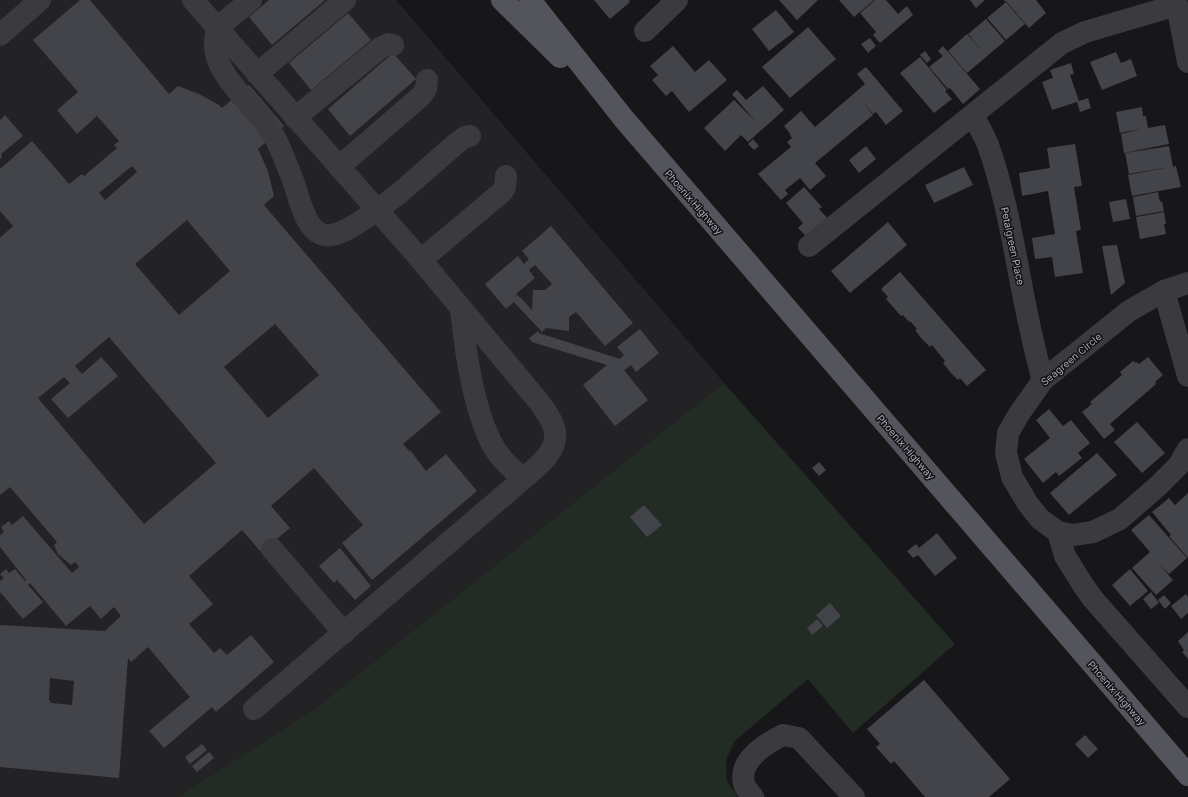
<svg xmlns="http://www.w3.org/2000/svg" width="1188" height="797" viewBox="0 0 1188 797" font-family="Inter,sans-serif">
	<style>
		.built { fill: #232326 }
		.green { fill: #232b25 }
		.building { fill: #434449; fill-rule: evenodd }
		.lines { fill: none; stroke-linecap: round; stroke-linejoin: round }
		.minor { stroke: #3a3a3f; stroke-width: 22 }
		.major { stroke: #54555c; stroke-width: 22 }
		.labels { text-anchor: middle; stroke-width: 3; stroke-linejoin: round; paint-order: stroke }
		.street-label { font-size: 10px; fill: #a9acb8; stroke: #121214 }
	</style>
	<rect width="100%" height="100%" fill="#171719"/>
	<path class="built" d="M0,0H396L724,383L312,711L177,797H0Z"/>
	<path class="green" d="M724,383L955,644L853,733L808,679L735,741L726,760L727,781L738,797H177L312,711Z"/>
	<g class="building">
		<path d="M80,0H90L169,94L178,86L199,94L219,105L222,108L249,85L284,126L258,149L268,171L274,196L264,205L441,412L403,444L409,451L410,450L426,471L446,454L477,491L372,580L342,543L363,525L314,468L271,506L290,528L261,552L242,530L189,576L213,604L189,624L214,653L220,648L227,655L251,635L274,662L216,712L212,707L164,748L149,731L190,697L148,647L131,662L128,658L119,778L0,767V625L105,631L121,616L114,607L101,619L90,606L66,626L30,583L28,585L43,602L23,619L0,592V581L4,578L0,574L6,569L9,573L15,569L25,581L26,580L0,547V535L4,532L1,527L9,521L12,525L23,516L72,573L79,567L75,562L71,565L58,554L54,545L57,542L10,487L0,495V238L13,226L0,211V169L32,141L69,184L82,174L84,176L117,148L114,145L119,141L97,116L77,134L57,110L78,92L33,40ZM132,166L137,172L105,200L99,193ZM187,220L230,271L179,315L135,264ZM275,324L319,375L268,418L224,367ZM109,337L216,463L144,524L38,398L64,377L70,383L51,399L68,418L118,376L101,357L82,374L75,366ZM50,678L74,681L72,705L51,703L49,700Z"/>
		<path d="M269,0H325L272,45L249,17Z"/>
		<path d="M594,0H629L630,2L610,19Z"/>
		<path d="M779,0H818L797,20Z"/>
		<path d="M839,0H874L854,17Z"/>
		<path d="M875,0H886L898,14L907,6L913,15L880,43L873,35L876,32L860,13Z"/>
		<path d="M970,0H985L976,8Z"/>
		<path d="M1004,0H1036L1046,13L1029,28L1006,1V2Z"/>
		<path d="M1006,2L1025,24L1006,40L987,18Z"/>
		<path d="M776,10L794,32L769,51L752,29Z"/>
		<path d="M348,13L371,40L311,90L289,63Z"/>
		<path d="M986,19L1005,41L967,73L948,51L967,34L983,52L968,34Z"/>
		<path d="M808,27L836,59L790,98L762,67Z"/>
		<path d="M870,38L876,46L868,53L861,44Z"/>
		<path d="M673,46L695,72L709,60L727,80L689,112L672,91L666,96L652,80L658,75L650,66Z"/>
		<path d="M943,46L980,89L963,104L950,88L948,89L929,67L943,56L938,51Z"/>
		<path d="M925,51L931,59L927,63L920,55Z"/>
		<path d="M1116,52L1121,63L1131,59L1137,76L1102,90L1090,62Z"/>
		<path d="M393,53L416,79L350,136L328,109Z"/>
		<path d="M920,57L947,90L945,91L952,99L934,113L900,73Z"/>
		<path d="M1071,63L1074,74L1070,75L1079,101L1088,98L1091,108L1080,112L1077,102L1052,110L1042,82L1053,78L1050,70Z"/>
		<path d="M866,67L903,111L886,125L876,112L873,114L861,100L873,115L815,163L826,176L810,190L800,178L785,190L788,194L781,200L758,174L791,147L787,142L792,138L790,135H791L784,126L801,111L815,127L865,84L857,74Z"/>
		<path d="M763,86L784,110L748,142L741,135L725,151L704,128L734,100L756,122L732,94L737,90L746,100Z"/>
		<path d="M1142,107L1143,116H1146L1148,128L1165,125L1169,144L1124,153L1121,134L1140,129L1120,133L1116,112Z"/>
		<path d="M5,115L23,136L1,154L2,157L0,159V120Z"/>
		<path d="M753,139L759,146L754,150L748,144Z"/>
		<path d="M1075,144L1082,186L1074,187L1081,230L1076,231L1083,273L1055,277L1052,257L1035,259L1032,238L1055,234L1048,191L1022,196L1019,173L1050,168L1047,148Z"/>
		<path d="M866,146L876,159L859,173L849,160Z"/>
		<path d="M1169,146L1173,167L1176,166L1181,187L1132,196L1128,175L1169,167L1129,174L1125,153Z"/>
		<path d="M964,167L973,185L934,203L925,185Z"/>
		<path d="M804,187L822,207L819,209L829,220L808,238L798,228L803,223L786,203Z"/>
		<path d="M1158,192L1160,202L1162,201L1164,211L1136,216L1133,197Z"/>
		<path d="M1126,199L1130,219L1113,222L1109,202Z"/>
		<path d="M1164,212L1166,224H1164L1166,234L1140,239L1136,217Z"/>
		<path d="M888,222L907,245L850,293L831,271Z"/>
		<path d="M551,226L633,323L605,346L576,312L569,317V331L546,328L542,332L514,302L506,309L485,284L518,256L524,264L529,259L522,251ZM535,265L552,284L545,290H533L532,310L520,297H519L516,294L535,278L529,270Z"/>
		<path d="M1117,245L1125,283L1111,295L1102,246Z"/>
		<path d="M900,272L986,370L967,386L960,378L958,380L950,372L943,363L945,361L932,345L930,347L922,339L915,330L917,329L910,321L909,322L903,315L901,316L886,299L888,297L881,289Z"/>
		<path d="M640,329L659,353L636,372L631,365L624,370L648,400L615,426L583,385L607,365L532,342L529,338L538,331L539,333L620,359L624,355L617,347Z"/>
		<path d="M1148,357L1163,375L1155,382L1156,384L1110,424L1115,430L1104,439L1082,412L1092,404L1090,402L1122,375L1120,372L1133,361L1136,363L1137,362L1139,364Z"/>
		<path d="M1049,409L1063,426L1071,420L1090,443L1078,453L1082,458L1059,476L1056,472L1043,483L1024,459L1050,438L1036,420Z"/>
		<path d="M1137,422L1165,453L1142,473L1114,442Z"/>
		<path d="M1097,453L1117,475L1069,515L1050,493Z"/>
		<path d="M819,462L826,470L819,476L812,468Z"/>
		<path d="M1188,493V558L1169,536L1171,535L1152,512L1169,498L1175,505Z"/>
		<path d="M644,505L662,525L647,537L630,517Z"/>
		<path d="M1149,515L1187,558L1169,574L1159,564L1173,580L1156,595L1132,568L1150,552L1131,530Z"/>
		<path d="M937,533L957,558L935,576L918,555L913,558L907,551L916,544L919,548Z"/>
		<path d="M340,548L371,586L355,600L337,580L334,583L319,566Z"/>
		<path d="M1130,569L1148,591L1130,606L1112,585Z"/>
		<path d="M1151,592L1159,603L1151,609L1143,599Z"/>
		<path d="M1186,594L1188,597V613L1181,619L1171,606Z"/>
		<path d="M1164,595L1171,603L1165,609L1158,600Z"/>
		<path d="M830,603L841,616L827,628L816,615Z"/>
		<path d="M817,619L823,626L812,635L807,628Z"/>
		<path d="M1188,632V659L1182,652L1184,650L1178,641Z"/>
		<path d="M924,680L1010,779L989,797H925L894,761L891,764L876,747L880,744L867,729Z"/>
		<path d="M1085,735L1098,749L1088,758L1075,744Z"/>
		<path d="M202,744L207,750L190,764L185,757Z"/>
		<path d="M209,752L214,758L197,772L192,766Z"/>
	</g>
	<g class="lines">
		<g class="minor">
			<path d="M193,0L421,260L540,403C546,412 555,423 555,434C557,453 535,468 523,479L254,709"/>
			<path d="M251,0L217,28C216,34 214,40 215,46C216,81 265,112 278,144C284,157 290,172 295,186C300,202 308,239 331,235C341,234 350,228 358,223C394,201 425,170 457,143L465,137L470,136"/>
			<path d="M1176,0L1188,62"/>
			<path d="M645,31L677,0"/>
			<path d="M0,35L40,0"/>
			<path d="M257,74L345,0"/>
			<path d="M973,115C978,125 984,135 988,145C1015,221 1020,303 1043,380"/>
			<path d="M295,118L380,48L388,44L393,45"/>
			<path d="M339,167L421,96L426,89L427,80"/>
			<path d="M809,246L1062,43L1085,32L1177,5"/>
			<path d="M421,260L502,192L505,187L506,176"/>
			<path d="M1188,283L1164,291L1129,311L1043,380L1019,414L1008,433L1006,453L1012,477L1028,504L1040,519L1058,532L1073,535L1093,532L1120,519L1158,486L1179,465L1188,449"/>
			<path d="M1164,291L1188,376"/>
			<path d="M461,309C465,350 472,402 490,440C497,456 511,468 523,479"/>
			<path d="M1058,532L1065,556L1083,585L1093,599L1188,707"/>
			<path d="M272,549L344,633"/>
			<path d="M753,797C750,793 745,788 744,784C738,760 765,744 783,735L799,738L854,797"/>
		</g>
		<g class="major">
			<path d="M502,0L560,57"/>
			<path d="M530,0L624,119L1188,775"/>
		</g>
	</g>
	<g class="labels">
		<g class="street-label">
			<text transform="translate(694 202) rotate(49)" y="4">Phoenix Highway</text>
			<text transform="translate(1013 246) rotate(78)" y="4">Petalgreen Place</text>
			<text transform="translate(1071 359) rotate(-40)" y="4">Seagreen Circle</text>
			<text transform="translate(906 447) rotate(49)" y="4">Phoenix Highway</text>
			<text transform="translate(1117 693) rotate(49)" y="4">Phoenix Highway</text>
		</g>
	</g>
</svg>
